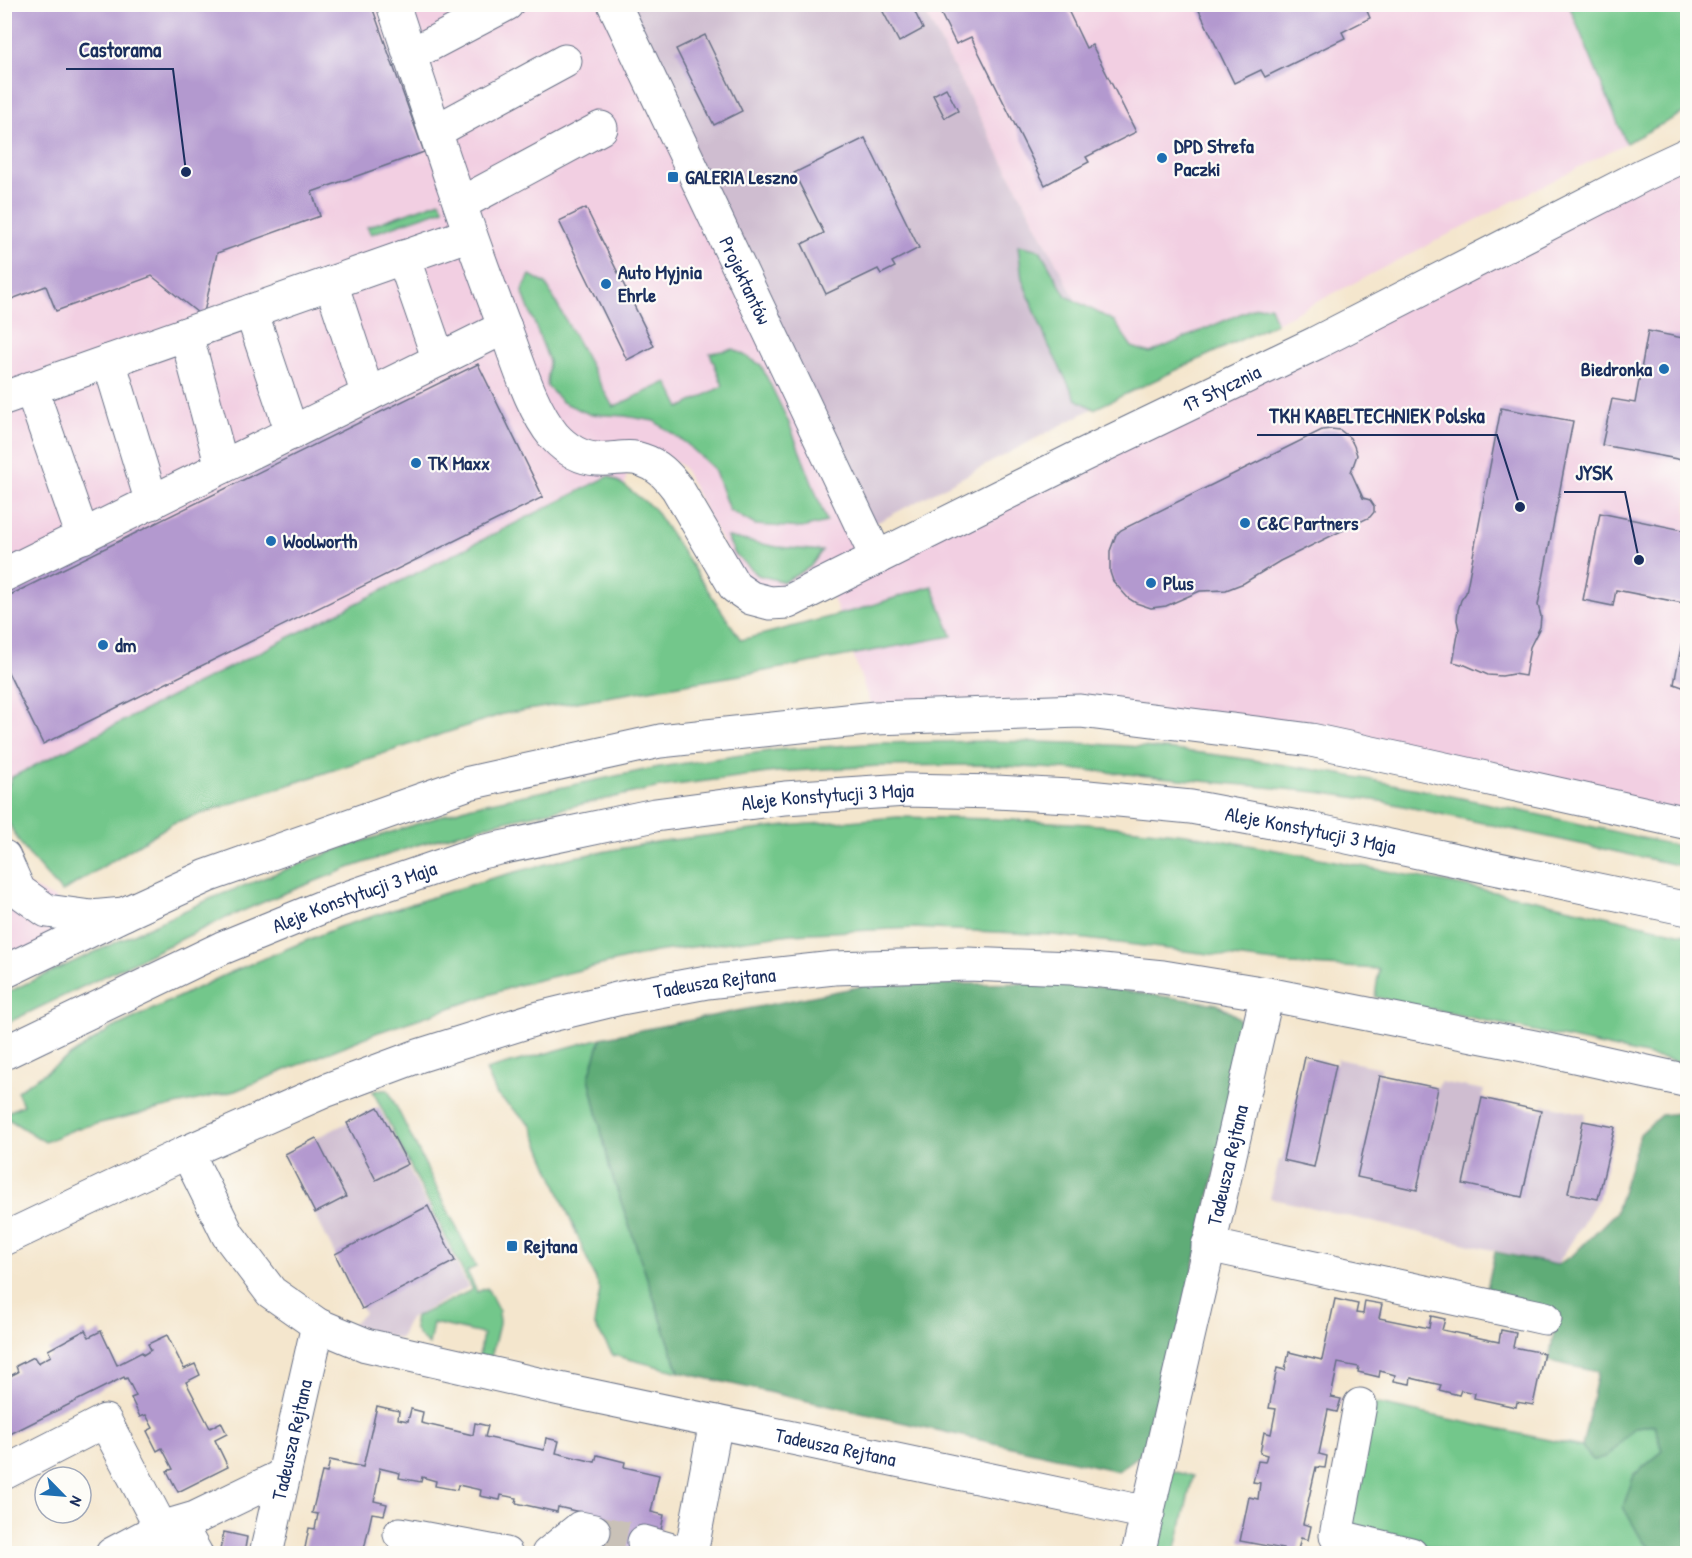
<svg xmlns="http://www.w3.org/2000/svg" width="1692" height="1558" viewBox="0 0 1692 1558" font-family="'Patrick Hand',sans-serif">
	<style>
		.built { fill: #f2cfe2 }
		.industrial { fill: #cfbdd0 }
		.green { fill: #73c78b; stroke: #477b74; stroke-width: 1.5 }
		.forest { fill: #5eac77; stroke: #3c6e6a; stroke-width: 1.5 }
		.building { fill: #b399cf }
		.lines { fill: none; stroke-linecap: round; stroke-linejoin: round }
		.minor-tunnel { stroke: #c9c1b7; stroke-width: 33; stroke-dasharray: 33 16; stroke-linecap: butt }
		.minor-casing { stroke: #676f85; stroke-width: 35 }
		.major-casing { stroke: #676f85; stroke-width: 35 }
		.minor { stroke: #fff; stroke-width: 33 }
		.major { stroke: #fff; stroke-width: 33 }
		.poi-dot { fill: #1f6fb2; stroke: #fdfcf7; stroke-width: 2 }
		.labels { text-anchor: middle; stroke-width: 4.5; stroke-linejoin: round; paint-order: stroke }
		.poi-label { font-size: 20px; font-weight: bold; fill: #1b2f5e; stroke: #fdfcf7; text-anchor: start }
		.street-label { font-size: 20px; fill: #1b2f5e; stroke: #fdfcf7 }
		.leader { fill: none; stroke: #1b2f5e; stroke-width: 2 }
		.callout-dot { fill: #1b2f5e; stroke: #fdfcf7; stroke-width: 2 }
		.callout-label { font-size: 21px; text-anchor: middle; font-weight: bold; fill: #1b2f5e; stroke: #fdfcf7; stroke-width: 4.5; stroke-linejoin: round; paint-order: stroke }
	</style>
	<rect width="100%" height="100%" fill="#fdfcf7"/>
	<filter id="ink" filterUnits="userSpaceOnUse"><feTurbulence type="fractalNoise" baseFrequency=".0167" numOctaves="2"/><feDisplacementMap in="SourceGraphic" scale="12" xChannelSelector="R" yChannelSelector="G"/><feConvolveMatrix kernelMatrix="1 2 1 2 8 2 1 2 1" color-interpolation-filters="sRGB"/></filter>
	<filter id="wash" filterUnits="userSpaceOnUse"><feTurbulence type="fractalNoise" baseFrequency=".008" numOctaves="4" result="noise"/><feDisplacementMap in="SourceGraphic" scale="24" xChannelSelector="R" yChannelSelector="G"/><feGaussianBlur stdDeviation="1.35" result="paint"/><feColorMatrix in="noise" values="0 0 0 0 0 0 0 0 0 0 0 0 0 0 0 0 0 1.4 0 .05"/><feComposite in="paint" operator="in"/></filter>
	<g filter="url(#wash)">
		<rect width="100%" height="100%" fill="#f4e6cd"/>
		<g class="built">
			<path d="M5,5H614L877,558L1687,154V821L1080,711L875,718L828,583L751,598L683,467L657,450L631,444L625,486L5,802Z"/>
			<path d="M921,5H1569L1626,143L1276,323L1124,392Z"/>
			<path d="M5,873L91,917L5,972Z"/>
		</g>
		<g class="industrial">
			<path d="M614,5H921L1124,392L863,530Z"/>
			<path d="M1305,1057L1336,1065L1337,1059L1381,1068L1380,1076L1438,1088L1440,1082L1484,1090L1482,1098L1540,1111L1543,1104L1586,1114L1584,1121L1615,1127L1598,1199L1557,1265L1270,1198L1279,1160H1282Z"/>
			<path d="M378,1107L468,1287L408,1320L400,1339L352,1325L364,1313L285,1154Z"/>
		</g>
		<g class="green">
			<path d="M1569,5H1687V111L1626,143Z"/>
			<path d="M440,201L444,209L371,234L367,227Z"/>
			<path d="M1018,245L1040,250L1066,296L1114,321L1132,347L1150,353L1256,307L1270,306L1276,323L1094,409L1076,399L1048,344L1022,279Z"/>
			<path d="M530,275L546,284L613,407L667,382L680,408L723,386L710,353L734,349L761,365L789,423L827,522L802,528L755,525L729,510L714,469L687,444L654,421L625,416L589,414L562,402L547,386L549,361L522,291Z"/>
			<path d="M609,476L625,486L654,509L741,640L860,609L932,586L952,636L771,670L503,714L173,823L62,892C41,869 0,830 4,795C6,789 10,783 12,777Z"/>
			<path d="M727,537L777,547L822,551L810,567L784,582L758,575L735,554Z"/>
			<path d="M988,741C1059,742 1130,744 1201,753C1365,773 1526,812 1687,848V867L1380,801L1317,792L1095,771L985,765L879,766L776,772L660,787L496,823L417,845L349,868L280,895L219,921L5,1024V994L21,986L212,898L342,848L472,806L659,767L776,750L880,743Z"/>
			<path d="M898,817L993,819L1088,824L1186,834L1304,855L1536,900L1687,935V1064L1375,997L1379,969L1291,964L1053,935L914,928L790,934L655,952L518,985L376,1033L235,1091L75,1129L45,1142L5,1117L4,1114L23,1105L17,1091L109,1030L229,973L339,927L489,879L569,858L656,842L786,826Z"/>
			<path d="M601,1038L589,1077L610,1169L679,1372L613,1355L594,1324L600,1290L531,1125L497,1095L486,1070Z"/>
			<path d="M380,1090H388L476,1267L467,1271L477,1292L487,1288L499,1311V1324L491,1358L479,1356L483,1334L433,1323L429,1345C419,1337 411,1330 415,1317L472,1290L373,1091Z"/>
			<path d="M1369,1402L1582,1447L1594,1460L1606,1458L1635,1427L1655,1425L1663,1451L1634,1475L1642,1540L1657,1553H1461L1371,1534L1359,1529L1352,1520Z"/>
			<path d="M1171,1471L1193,1476L1175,1553L1152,1554Z"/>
		</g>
		<g class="forest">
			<path d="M1070,983L1217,1004L1238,1017L1246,1036L1153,1445L1118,1471L679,1372L610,1169L589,1077L601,1038L868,985Z"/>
			<path d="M1687,1112V1553H1657L1642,1540L1623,1507L1634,1475L1663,1451L1655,1425L1635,1427L1606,1458L1593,1460L1582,1447L1598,1372L1549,1361L1557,1314L1485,1298L1495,1252L1557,1265L1573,1255L1616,1212L1640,1134L1661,1115Z"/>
		</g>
		<g id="blocks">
			<g class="building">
				<path d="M4,4H371L424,152L312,192L320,216L217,253L203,317L152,276L56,311L46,286L4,302Z"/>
				<path d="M879,4H911L923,29L899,42Z"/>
				<path d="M936,4H1065L1086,48L1092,45L1136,132L1086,157L1089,162L1045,185L971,37L956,44Z"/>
				<path d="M1196,4H1364L1370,18L1342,32L1345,38L1265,77L1261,70L1234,83Z"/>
				<path d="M705,35L742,111L714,125L676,49Z"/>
				<path d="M946,88L958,111L945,118L933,95Z"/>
				<path d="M865,138L919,248L892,262L895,267L881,274L878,269L826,294L802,244L824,233L794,173Z"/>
				<path d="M586,208L654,346L627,360L559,221Z"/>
				<path d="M1648,331L1688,339V461L1602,445L1612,399L1635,403Z"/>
				<path d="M478,364L543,497L43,744L4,664V598Z"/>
				<path d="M1501,408L1573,421L1538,605L1541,616L1540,627L1530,647L1525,676L1513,674L1502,676L1488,675L1465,665L1453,662L1459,629L1457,620L1458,610L1461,600L1466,593Z"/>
				<path d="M1331,429L1340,430L1350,438L1354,446L1357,455L1351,472L1363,498L1370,500L1374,506V512L1370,517L1280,561L1244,583L1226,590L1200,591L1166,606L1151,608L1136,603L1128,598L1113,581L1110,572V551L1116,535L1121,530L1322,430Z"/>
				<path d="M1600,513L1688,531V604L1616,590L1613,606L1583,600Z"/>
				<path d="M1686,620H1688V689L1674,684Z"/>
				<path d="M1305,1057L1336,1065L1314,1167L1283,1160Z"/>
				<path d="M1380,1076L1438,1088L1417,1190L1357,1177Z"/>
				<path d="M1482,1098L1541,1111L1522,1197L1463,1184Z"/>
				<path d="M378,1107L408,1164L376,1180L347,1123Z"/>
				<path d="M1583,1121L1615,1127L1598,1199L1568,1193Z"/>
				<path d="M316,1138L346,1197L315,1213L285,1154Z"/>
				<path d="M428,1206L455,1261L362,1309L335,1254Z"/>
				<path d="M1335,1299L1358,1304L1356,1313L1363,1314L1365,1301L1382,1304L1379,1318L1429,1328L1431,1316L1445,1319L1442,1330L1499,1342L1501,1330L1516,1333L1513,1347L1544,1353L1533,1405L1517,1402L1516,1407L1474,1398L1475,1393L1461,1390L1459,1395L1439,1390L1441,1385L1411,1378L1410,1384L1394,1381L1395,1375L1388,1373L1380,1371L1379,1377L1358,1372L1359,1367L1338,1363L1331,1397L1341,1399L1337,1412L1328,1410L1319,1454L1327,1456L1325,1468L1316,1467L1303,1524L1311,1526L1308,1540L1301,1538L1297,1554H1282L1283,1549L1240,1541L1249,1497L1258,1499L1260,1483L1253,1482L1258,1461L1265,1462L1267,1455L1260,1453L1264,1432L1271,1434L1276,1409L1269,1408L1277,1368L1285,1370L1289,1352L1322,1360Z"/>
				<path d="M85,1330L89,1337L101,1331L117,1365L142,1352L143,1355L151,1350L148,1344L167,1335L184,1369L195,1364L200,1375L186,1382L210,1428L221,1422L227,1434L215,1440L228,1467L178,1492L167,1471L173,1469L162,1448L157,1451L147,1431L153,1428L146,1415L140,1417L131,1398L136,1396L127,1378L125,1379L124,1377L4,1437V1379L18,1372L16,1366L34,1357L38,1363L51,1356L48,1350Z"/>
				<path d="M377,1406L399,1411L398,1419L408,1421L411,1409L423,1412L421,1423L473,1435L475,1423L488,1426L485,1437L544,1450L546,1438L559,1441L556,1453L595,1462L597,1455L625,1462L624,1467L659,1475L651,1512L664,1515L661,1530L641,1554H586L597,1516L558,1507L557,1512L516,1503L517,1498L501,1495L500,1500L480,1496L481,1490L458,1485L457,1490L435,1486L436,1481L422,1477L421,1482L399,1478L400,1473L379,1468V1471H380L374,1501L387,1504L384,1515L372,1513L363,1554H309L310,1550L305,1548L309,1528L315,1529L318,1514L312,1513L322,1472L327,1473L330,1460L363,1467Z"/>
				<path d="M224,1532L247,1537L244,1554H219Z"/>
			</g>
		</g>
	</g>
	<g filter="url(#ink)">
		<use href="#blocks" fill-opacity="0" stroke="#676f85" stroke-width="1.5"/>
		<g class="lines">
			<path class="minor-tunnel" d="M594,1531L644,1542"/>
			<g class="minor-casing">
				<g id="minor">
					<path id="s1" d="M393,4C429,113 464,222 505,328C518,362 531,408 554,436C565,448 580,458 597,459C613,461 627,454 642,460C658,465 667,475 677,488L735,587L751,598L770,603L788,602L1081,456L1316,343L1643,175L1688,154"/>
					<path id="s2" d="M614,4L877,558"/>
					<path d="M410,55L507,4"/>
					<path d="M436,131L565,61"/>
					<path d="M460,204L601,128"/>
					<path d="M403,257L439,360"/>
					<path d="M331,283L368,395"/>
					<path d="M251,311L292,433"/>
					<path d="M186,334L222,467"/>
					<path d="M109,361L152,503"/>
					<path d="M31,388L83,537"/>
					<path d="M4,398L470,234"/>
					<path d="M4,575L505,327"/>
					<path d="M4,857L19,891L47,911L91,917L124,914"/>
					<path id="s3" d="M187,1152L228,1235L271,1292L318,1325L366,1345L560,1389L1148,1513"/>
					<path id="s4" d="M4,1239L187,1152L327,1090L418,1056L539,1018L621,998L707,982L834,968L967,964L1071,968L1163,977L1267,994L1534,1047L1688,1081"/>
					<path d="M1208,1245L1545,1318"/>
					<path d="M1360,1405L1336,1536L1411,1554"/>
					<path d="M4,1473L105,1421L161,1528L187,1538L196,1554"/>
					<path d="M400,1534L506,1554"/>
					<path d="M644,1542L686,1554"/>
					<path d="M112,1554L161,1528L195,1518L284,1475"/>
					<path id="s5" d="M266,1554L318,1325"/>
					<path d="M548,1554L580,1528L594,1531"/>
					<path d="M691,1554L716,1422"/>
					<path id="s6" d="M1138,1554L1267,994"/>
				</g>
			</g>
			<g class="major-casing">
				<g id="major">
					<path d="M4,972L124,914L207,876L469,783L660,741L875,718L1080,711L1311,740L1409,761L1688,823"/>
					<path id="s7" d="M4,1053L222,948L332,903L481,852L655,815L785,798L906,790L996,792L1088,797L1191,807L1314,830L1688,909"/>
				</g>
			</g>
			<use href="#minor" class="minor"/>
			<use href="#major" class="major"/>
		</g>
	</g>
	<g class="poi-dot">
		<circle cx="1162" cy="158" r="6"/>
		<rect x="667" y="171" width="12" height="12" rx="3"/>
		<circle cx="606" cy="284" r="6"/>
		<circle cx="1664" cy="369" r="6"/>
		<circle cx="416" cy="463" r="6"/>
		<circle cx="1245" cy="523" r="6"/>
		<circle cx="271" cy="541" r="6"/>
		<circle cx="1151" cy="583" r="6"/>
		<circle cx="103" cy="645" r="6"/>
		<rect x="506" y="1240" width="12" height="12" rx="3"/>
	</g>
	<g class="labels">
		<g class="poi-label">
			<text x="1174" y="153">DPD Strefa<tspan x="1174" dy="23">Paczki</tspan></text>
			<text x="685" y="184">GALERIA Leszno</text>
			<text x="618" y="279">Auto Myjnia<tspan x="618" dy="23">Ehrle</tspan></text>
			<text x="1652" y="376" text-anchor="end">Biedronka</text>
			<text x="428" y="470">TK Maxx</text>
			<text x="1257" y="530">C&amp;C Partners</text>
			<text x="283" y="548">Woolworth</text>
			<text x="1163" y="590">Plus</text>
			<text x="115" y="652">dm</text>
			<text x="524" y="1253">Rejtana</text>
		</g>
		<g class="street-label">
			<text dy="7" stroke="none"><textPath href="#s2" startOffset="306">Projektantów</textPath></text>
			<text dy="7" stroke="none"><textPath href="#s1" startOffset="1258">17 Stycznia</textPath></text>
			<text dy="7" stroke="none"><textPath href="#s7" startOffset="870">Aleje Konstytucji 3 Maja</textPath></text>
			<text dy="7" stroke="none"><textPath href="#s7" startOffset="1356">Aleje Konstytucji 3 Maja</textPath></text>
			<text dy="7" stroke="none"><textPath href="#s7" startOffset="384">Aleje Konstytucji 3 Maja</textPath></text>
			<text dy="7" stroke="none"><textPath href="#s4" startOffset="759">Tadeusza Rejtana</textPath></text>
			<text dy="7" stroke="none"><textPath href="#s6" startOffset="399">Tadeusza Rejtana</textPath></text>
			<text dy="7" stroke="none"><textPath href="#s5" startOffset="117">Tadeusza Rejtana</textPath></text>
			<text dy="7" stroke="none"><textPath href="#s3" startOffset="754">Tadeusza Rejtana</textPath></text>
		</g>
	</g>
	<path class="leader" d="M186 172L173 69H66M1520 507L1497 435H1257M1639 560L1625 492H1564"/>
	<g class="callout-dot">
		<circle cx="186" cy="172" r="6"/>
		<circle cx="1520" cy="507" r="6"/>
		<circle cx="1639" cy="560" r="6"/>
	</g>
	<g class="callout-label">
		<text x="120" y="57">Castorama</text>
		<text x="1377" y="423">TKH KABELTECHNIEK Polska</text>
		<text x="1594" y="480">JYSK</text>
	</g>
	<rect width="1692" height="1558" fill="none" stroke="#fdfcf7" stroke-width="24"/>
	<g transform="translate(63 1495) rotate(115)"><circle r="28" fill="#fdfcf7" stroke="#a3aaba" stroke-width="1.5"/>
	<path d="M0-4.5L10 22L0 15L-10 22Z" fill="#1f6fb2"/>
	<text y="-9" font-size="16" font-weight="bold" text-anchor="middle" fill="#1b2f5e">N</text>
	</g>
</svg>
